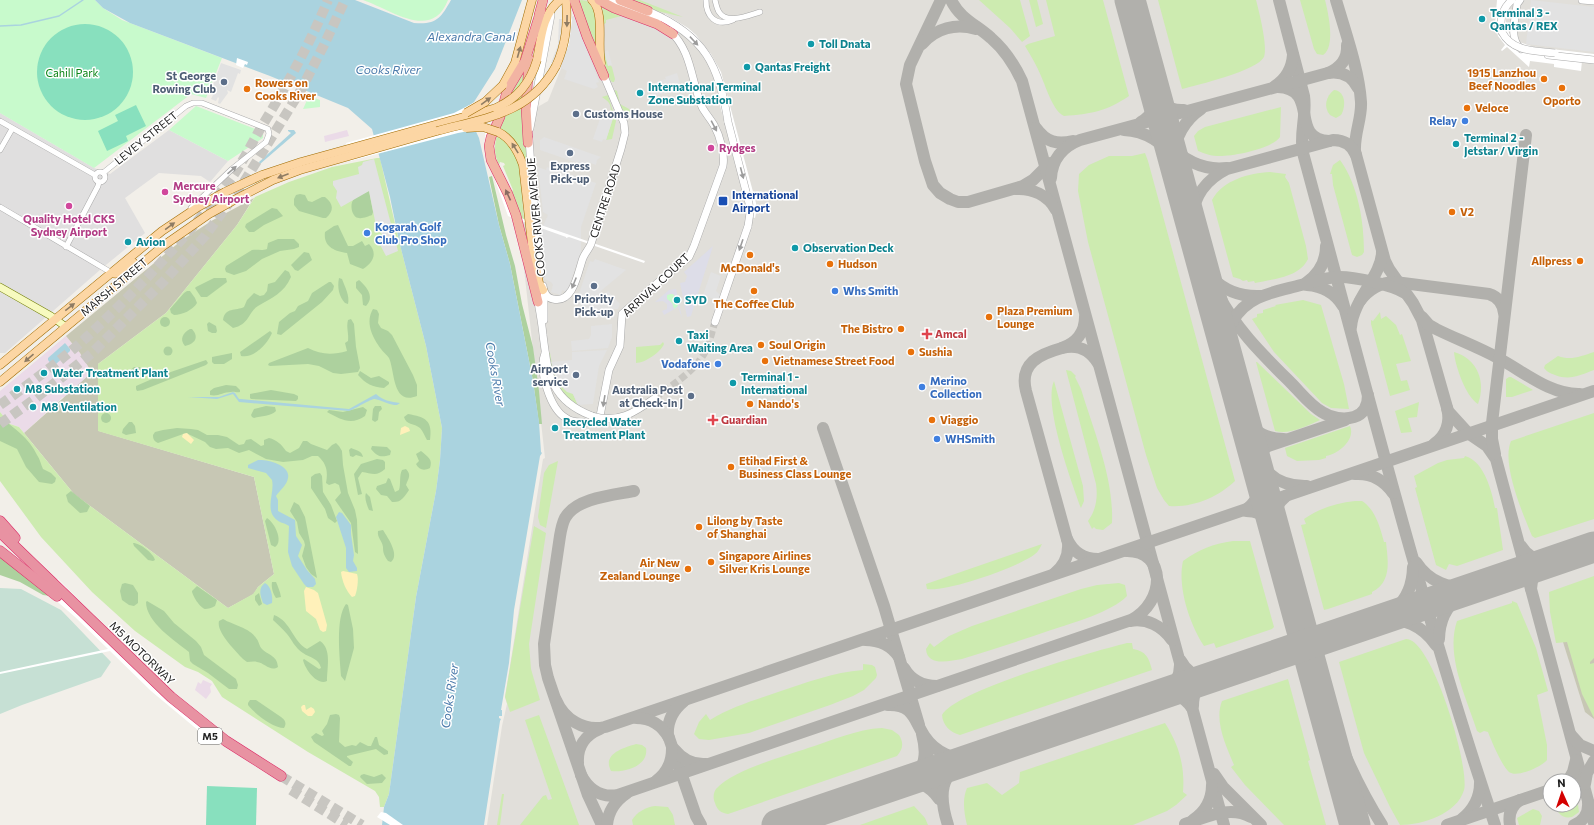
<svg xmlns="http://www.w3.org/2000/svg" width="1594" height="825" viewBox="0 0 1594 825" font-family="Commissioner,sans-serif">
	<style>
		.residential { fill: #e0dfdf }
		.industrial { fill: #ebdbe8 }
		.airport { fill: #e1dfda; fill-rule: evenodd }
		.construction { fill: #c7c7b4 }
		.grass { fill: #cdebb0 }
		.forest { fill: #add19e }
		.wetland { fill: #c6e0d4 }
		.sand { fill: #fff1ba }
		.park { fill: #c8facc }
		.pitch { fill: #88e0be }
		.parking { fill: #e2e2e2 }
		.plaza { fill: #dddde8; fill-rule: evenodd }
		.water { fill: #aad3df }
		.pier { fill: #fff }
		.lines { fill: none; stroke-linecap: round; stroke-linejoin: round }
		.stream { stroke: #aad3df; stroke-width: 1.5 }
		.taxiway { stroke: #b1b0ac; stroke-width: 12 }
		.runway { stroke: #b1b0ac; stroke-width: 31 }
		.tertiary-tunnel { stroke: #c8c6c1; stroke-width: 7; stroke-dasharray: 7 3.5; stroke-linecap: butt }
		.motorway-tunnel { stroke: #c8c6c1; stroke-width: 10; stroke-dasharray: 10 5; stroke-linecap: butt }
		.minor-casing { stroke: #a9a9a9; stroke-width: 6 }
		.tertiary-casing { stroke: #a9a9a9; stroke-width: 8 }
		.secondary-casing { stroke: #707d05; stroke-width: 8 }
		.primary-casing { stroke: #a06b00; stroke-width: 9 }
		.trunk-casing { stroke: #dc2a67; stroke-width: 10 }
		.motorway-casing { stroke: #dc2a67; stroke-width: 11 }
		.minor { stroke: #fff; stroke-width: 5 }
		.tertiary { stroke: #fff; stroke-width: 7 }
		.secondary { stroke: #f7fabf; stroke-width: 7 }
		.primary { stroke: #fcd6a4; stroke-width: 8 }
		.trunk { stroke: #f2b4a3; stroke-width: 9 }
		.motorway { stroke: #e892a2; stroke-width: 10 }
		.tertiary-bridge-casing { stroke: #a9a9a9; stroke-width: 8; stroke-linecap: butt }
		.primary-bridge-casing { stroke: #a06b00; stroke-width: 9; stroke-linecap: butt }
		.tertiary-bridge { stroke: #fff; stroke-width: 7 }
		.primary-bridge { stroke: #fcd6a4; stroke-width: 8 }
		.oneway { fill: #8f7c63 }
		.oneway2 { fill: #9c9c9c }
		.oneway3 { fill: #8a6b62 }
		.culture-dot { fill: #0f9aa8; stroke: #fff; stroke-width: 1.5 }
		.food-dot { fill: #e8710a; stroke: #fff; stroke-width: 1.5 }
		.service-dot { fill: #5c6f8a; stroke: #fff; stroke-width: 1.5 }
		.shop-dot { fill: #3f7fe0; stroke: #fff; stroke-width: 1.5 }
		.hotel-dot { fill: #d1479c; stroke: #fff; stroke-width: 1.5 }
		.transit-dot { fill: #1a4fb4; stroke: #fff; stroke-width: 1.5 }
		.health-dot { fill: #e0444e; stroke: #fff; stroke-width: 1.5 }
		.labels { text-anchor: middle; stroke-width: 3; stroke-linejoin: round; paint-order: stroke }
		.shield { fill: #fff; stroke: #646464; stroke-width: 1 }
		.shield-label { font-size: 10px; font-weight: bold; fill: #222 }
		.culture-label { font-size: 11px; font-weight: bold; fill: #0d838f; stroke: #fff; text-anchor: start }
		.park-label { font-size: 11px; fill: #0c8416; stroke: #fff }
		.food-label { font-size: 11px; font-weight: bold; fill: #c56008; stroke: #fff; text-anchor: start }
		.service-label { font-size: 11px; font-weight: bold; fill: #4e5e75; stroke: #fff; text-anchor: end }
		.shop-label { font-size: 11px; font-weight: bold; fill: #366cbe; stroke: #fff; text-anchor: start }
		.street-label { font-size: 11px; fill: #222; stroke: #fff }
		.hotel-label { font-size: 11px; font-weight: bold; fill: #b23c85; stroke: #fff; text-anchor: start }
		.transit-label { font-size: 11px; font-weight: bold; fill: #164399; stroke: #fff; text-anchor: start }
		.health-label { font-size: 11px; font-weight: bold; fill: #be3a42; stroke: #fff; text-anchor: start }
		.water-label { font-size: 12px; font-style: italic; fill: #4a7aab; stroke: #fff }
	</style>
	<rect width="100%" height="100%" fill="#f2efe9"/>
	<path class="residential" d="M0,113L94,168L110,174L169,130L228,161L210,182L201,176L159,173L125,198L145,233L101,269L5,353H0Z"/>
	<g class="industrial">
		<path d="M347,130L349,136L325,142L324,136Z"/>
		<path d="M66,336L80,353L89,368L90,387L65,399L63,397L24,433L19,427L10,424L0,412V391Z"/>
		<path d="M203,680L212,684L210,687L211,692L206,699L195,690L198,682L201,684Z"/>
	</g>
	<path class="airport" d="M579,0H1594V825H487L502,726L507,704L505,697L543,459L545,458L508,124L548,101L576,31ZM1550,781H1574V805H1550Z"/>
	<g class="construction">
		<path d="M254,198L237,225L166,313L98,364L99,431L254,477L274,574L258,587L254,594L228,608L74,494L24,433L89,375V368L80,353L66,336L182,240L213,220Z"/>
		<path d="M1594,639V719L1585,712L1563,642Z"/>
	</g>
	<g class="grass">
		<path d="M581,0L587,1C599,12 596,32 596,46L594,47L578,3Z"/>
		<path d="M627,0H640L683,17L657,11Z"/>
		<path d="M979,0H1020L1030,36L1022,42L1010,28Z"/>
		<path d="M1029,0H1037L1043,24L1036,27Z"/>
		<path d="M1046,0H1103L1129,96C1107,111 1091,114 1064,116C1053,111 1046,87 1041,76C1037,66 1031,56 1025,46L1028,44L1055,36Z"/>
		<path d="M1158,0H1256C1259,11 1268,47 1264,57C1257,71 1197,85 1182,89Z"/>
		<path d="M1300,0H1325C1328,12 1336,47 1323,55L1317,54L1314,49Z"/>
		<path d="M601,4L625,15L606,20V23L604,24V36H602L603,10Z"/>
		<path d="M604,51L610,65L612,67L615,79L614,82H612C605,76 603,61 604,51Z"/>
		<path d="M524,71L526,72L522,127H525L529,174C519,155 522,139 499,129C508,114 506,104 512,90C514,83 520,77 524,71Z"/>
		<path d="M615,90L617,91L620,104L629,109L631,113C620,113 618,100 614,92Z"/>
		<path d="M1334,90C1346,91 1346,107 1341,115L1336,118L1330,115C1323,107 1326,96 1334,90Z"/>
		<path d="M608,95L616,121L612,139L606,140L613,118L610,117C612,106 611,103 602,97Z"/>
		<path d="M1281,107L1280,137C1272,149 1231,157 1217,156C1210,156 1204,153 1198,151L1194,136L1198,131L1205,127Z"/>
		<path d="M497,135L513,147L519,165L524,219L521,220L512,191L513,190L503,166L505,165L504,163L500,162L499,165C494,155 494,146 497,135Z"/>
		<path d="M1145,153L1148,161L1235,481C1218,497 1193,508 1169,506L1164,500L1157,488L1146,455L1088,242L1078,191L1079,174L1089,165L1109,156H1132Z"/>
		<path d="M377,158H380L399,241L426,346L442,428L440,460L436,491L416,597L389,794L384,807H380L379,797L375,791L308,752L222,697L212,681L198,672L185,667L135,631L92,592L41,537L0,481V412L10,424L19,427L74,494L228,608L253,594L258,587L274,574L254,477L98,431V364L166,313L237,225L255,197L289,182L332,167Z"/>
		<path d="M1340,160C1358,185 1364,221 1364,252L1362,255L1357,257L1352,255L1333,185L1332,174H1330L1333,165Z"/>
		<path d="M1270,172L1286,174L1285,177L1289,183L1306,246L1308,259C1299,278 1272,279 1255,283L1254,281L1248,282L1247,280L1243,281L1240,279L1233,277L1212,200C1223,180 1249,173 1270,172Z"/>
		<path d="M1303,300L1321,305L1344,384L1349,409L1331,408L1322,403L1274,352L1252,319L1257,317V314L1263,313V310L1276,306L1275,305Z"/>
		<path d="M1380,312L1381,319L1386,316L1396,325L1400,335L1402,334L1411,361L1396,364L1401,381L1407,380L1410,390L1390,396L1371,324V320L1373,321Z"/>
		<path d="M663,342L664,344C661,352 645,363 636,363V347L660,345Z"/>
		<path d="M1454,352C1478,359 1486,382 1478,404C1466,397 1455,366 1454,352Z"/>
		<path d="M1594,352V370C1580,375 1570,381 1555,375C1550,373 1547,372 1544,368L1545,365L1558,356C1571,361 1581,356 1594,352Z"/>
		<path d="M549,353H550L553,370L557,380L561,387L573,394L578,406C556,391 553,378 549,353Z"/>
		<path d="M1256,362H1257L1311,414L1320,420C1307,426 1289,435 1275,431Z"/>
		<path d="M1066,370L1071,371L1076,376L1075,377L1081,389C1094,432 1114,478 1112,523L1103,530L1096,529L1094,527L1092,529L1088,521C1096,510 1098,498 1096,484Z"/>
		<path d="M1509,377H1511L1533,390L1512,397H1506V379Z"/>
		<path d="M1054,381L1083,486L1084,501L1081,508C1072,483 1043,405 1054,381Z"/>
		<path d="M1419,402L1417,417L1408,418L1412,432L1401,433L1395,411Z"/>
		<path d="M1594,413V519L1535,538L1532,536C1523,514 1501,464 1511,441Z"/>
		<path d="M1350,426C1356,440 1338,454 1326,456V458L1319,460L1297,461L1287,456L1285,448Z"/>
		<path d="M1465,456C1484,461 1492,491 1495,508H1497L1503,550L1457,566L1449,564L1446,570L1436,565L1415,488L1417,487L1414,476L1438,463L1447,460L1464,458Z"/>
		<path d="M558,461L546,528L540,525L538,517L544,473L549,465Z"/>
		<path d="M1355,501H1362C1375,509 1380,527 1384,542H1386C1388,561 1392,582 1372,592V594L1328,609L1324,610L1301,525L1306,524L1304,519C1320,508 1336,503 1355,501Z"/>
		<path d="M534,526L546,533L529,644L531,669L540,700L510,712L505,697Z"/>
		<path d="M1233,541H1250L1274,627L1272,629L1216,648L1214,643L1204,646C1190,625 1177,587 1183,561C1200,549 1212,544 1233,541Z"/>
		<path d="M1042,544C1040,548 1038,552 1035,554C1019,567 947,592 927,589L926,584Z"/>
		<path d="M1594,576V658L1590,662V664L1594,663V718L1582,694L1567,642L1556,643L1550,612L1549,592Z"/>
		<path d="M1119,583L1125,585L1127,596C1112,612 1072,623 1051,630C1022,640 992,650 962,659C950,661 927,667 926,649L930,643L934,647L949,636L972,626L1081,589L1097,585Z"/>
		<path d="M1512,601L1517,603L1536,648L1548,691L1537,695L1547,745V760C1541,767 1517,778 1509,772C1502,766 1491,740 1488,732L1484,731L1480,733L1477,731C1467,699 1445,656 1457,621L1512,603Z"/>
		<path d="M1406,639C1432,638 1470,768 1464,790C1457,814 1422,825 1400,825L1390,807L1364,753L1339,662Z"/>
		<path d="M1127,643H1132L1133,649C1146,651 1149,658 1152,670L960,735C950,732 943,726 942,715C956,690 1095,651 1127,643Z"/>
		<path d="M863,664L872,665L875,667L877,675L876,678L864,690L853,696L830,705L749,733L709,740L699,739L694,734L699,722L706,714L710,720C731,707 755,700 778,692C806,683 833,672 863,670Z"/>
		<path d="M1288,679L1310,760L1308,761L1326,825H1284L1245,785L1231,767L1234,765C1226,746 1214,721 1222,701Z"/>
		<path d="M539,715L579,825H520L543,796L546,795L548,800L552,799L525,720Z"/>
		<path d="M1165,723C1179,745 1185,766 1183,792L1187,795L1176,805L1167,811L1133,825H967C964,813 962,799 967,788L987,783L1002,795L1019,783L1020,772Z"/>
		<path d="M882,728L892,730L899,735C904,743 903,749 897,756L728,814C721,813 717,810 715,803C713,799 713,793 716,789C734,769 783,757 808,748C831,741 857,729 882,728Z"/>
		<path d="M636,744L642,745L646,748C649,766 624,773 611,771C602,754 623,748 636,744Z"/>
		<path d="M502,794H504L500,825H497Z"/>
		<path d="M1574,794L1577,797L1579,812L1572,817C1563,819 1557,814 1556,805H1574Z"/>
		<path d="M655,806L668,807L673,815L675,825H633L632,820C637,812 646,807 655,806Z"/>
		<path d="M914,806L925,818L928,825H860Z"/>
		<path d="M1533,809L1539,811L1542,816L1540,825H1519L1517,818Z"/>
	</g>
	<g class="forest">
		<path d="M492,176L506,235L515,266L522,304L533,347L539,391L542,424H539L533,381L510,264L499,225L489,177Z"/>
		<path d="M369,191L373,212L372,215C369,216 362,219 359,218C352,218 349,204 354,199C358,196 364,193 369,191Z"/>
		<path d="M300,194L305,195L308,201L312,202L322,197H325C334,204 334,211 326,218H323L299,211L294,205V199L296,195Z"/>
		<path d="M272,208L277,209L283,216L264,225L254,232H249L245,227L246,224Z"/>
		<path d="M338,225L348,246H353L362,241L365,246L369,244C378,253 373,263 363,269L350,264L347,253C335,251 323,247 325,232L334,226Z"/>
		<path d="M278,239H294L299,244V247L294,249L280,251L262,259L246,271L234,275L226,272L225,269L226,266L252,250C258,249 261,251 267,249L268,243Z"/>
		<path d="M304,252L309,253L312,260L298,271L295,270L291,265Z"/>
		<path d="M285,270L289,272L291,277C284,293 272,298 258,306C248,312 250,324 233,328L223,320C225,307 236,311 244,307L247,300L254,293L260,296L264,295L267,291L268,284L275,282Z"/>
		<path d="M214,278H226L227,282L207,297H201L195,288L196,287Z"/>
		<path d="M339,278L342,279C345,287 350,296 348,304L345,303C339,297 337,287 339,278Z"/>
		<path d="M359,280C367,287 375,297 366,306L363,305L362,295L356,288V282Z"/>
		<path d="M329,282H331L334,286L333,290L322,302L281,335L277,334L279,322L290,313L295,311L298,306L308,301L312,293Z"/>
		<path d="M187,291H190L195,298L197,303C193,310 182,315 174,315L171,313L170,309L184,293Z"/>
		<path d="M373,309L377,310L379,314L378,323L381,328L388,331L392,335L413,375L417,385V396C392,406 395,371 389,358C387,355 383,352 381,349C372,337 365,322 373,309Z"/>
		<circle cx="165" cy="322" r="5"/>
		<path d="M351,319L354,324L356,347L360,368L358,372L341,374L333,373L319,366L308,364L270,366L268,365L269,363L308,348C321,355 333,355 347,351L345,343L348,341C349,333 346,328 348,320Z"/>
		<path d="M209,322L216,326L217,331L216,333H212L208,331L207,324Z"/>
		<path d="M190,329H192C200,338 194,344 185,346C179,339 183,333 190,329Z"/>
		<path d="M270,331L272,333C268,343 254,359 241,356L240,352Z"/>
		<circle cx="168" cy="351" r="4.5"/>
		<path d="M232,353V359L224,364H214L212,362V357Z"/>
		<path d="M206,360L208,363L206,365L143,390L137,391L136,389V386L159,376Z"/>
		<path d="M134,367H140L141,369L140,374L135,378L125,379L124,376Z"/>
		<path d="M360,371L371,378L379,376L389,382V384L384,388C372,387 366,384 358,375Z"/>
		<path d="M226,385L236,386L240,390V392C236,393 235,391 231,392C223,392 218,397 210,395V391L214,388Z"/>
		<path d="M271,390L294,394L298,396V399L296,401L251,399L250,398V394Z"/>
		<path d="M266,406L275,407L276,411C271,416 261,416 254,418L252,417L251,415L254,409Z"/>
		<path d="M375,406H381L382,409L379,412L378,420L375,422L372,420L373,409Z"/>
		<path d="M363,407L367,410L365,416C351,426 340,419 327,412L329,410L343,412Z"/>
		<circle cx="106" cy="418" r="5"/>
		<path d="M408,414C425,417 433,420 430,440H427C425,437 423,431 420,428C414,423 406,425 404,417Z"/>
		<path d="M0,417C13,427 30,439 37,455C40,459 41,465 43,469L51,473L56,478L55,482L52,484L39,482L26,467L17,449L0,441Z"/>
		<path d="M129,422H132L135,426L136,433L126,435L122,433L123,429Z"/>
		<path d="M177,428L191,429L198,430L207,435H218L227,437L239,445L244,444L246,440L251,439L261,446L264,445V440L269,438C277,440 281,444 286,451L290,453L299,448L303,441H307L311,444L327,450L332,445L336,443L339,446L342,451L343,465L348,493L355,510L357,520L358,554L355,552L351,523L335,500L341,493L339,485L335,483L329,485L326,483C328,472 327,464 318,456H312L303,460L283,462L266,459L249,450L239,453L228,448L216,449L210,447L205,442L186,433L158,443C154,441 153,439 153,435L155,432L163,430Z"/>
		<path d="M372,446L387,447L391,451L390,455C380,458 377,456 371,449Z"/>
		<path d="M351,448C356,450 362,451 363,457L356,455L353,457L350,456L349,450Z"/>
		<path d="M421,451C428,457 433,459 430,468C424,471 419,470 416,464L419,461L416,454Z"/>
		<path d="M377,459L383,460L385,462V469C377,477 371,473 362,472L358,478L362,494L358,495L354,474L361,464Z"/>
		<path d="M406,469C412,475 408,479 406,485L409,490C404,497 401,503 392,502L387,496L381,495L376,489L377,486L386,483L388,478L390,479L395,492L399,490C401,484 399,476 402,470Z"/>
		<path d="M320,473L322,476L323,492L331,505L337,521L335,523L328,518L325,509L311,488V477L315,474Z"/>
		<path d="M71,491L90,506L87,512L80,513L68,502L66,495Z"/>
		<path d="M366,493L370,497L373,511L369,510C367,505 364,498 366,493Z"/>
		<path d="M294,502L299,505L305,517L317,578L311,574L306,567L302,556L305,545L304,541L299,533L297,522L290,511Z"/>
		<path d="M267,518C274,522 284,541 275,547L271,545L265,521Z"/>
		<path d="M383,530C388,538 400,555 391,562L388,561C384,555 383,553 383,547C382,540 377,538 378,531Z"/>
		<path d="M133,543C140,543 153,553 155,560L153,561L148,560L134,546Z"/>
		<path d="M0,554L50,596L43,595L20,582L0,575Z"/>
		<path d="M272,582H276C278,587 280,591 281,597L276,598C273,594 271,587 272,582Z"/>
		<path d="M125,583L133,585L138,593V603L134,606L129,605L122,600L120,591L122,584Z"/>
		<path d="M197,586L217,600L215,606C212,608 208,609 205,609C200,608 192,595 192,591Z"/>
		<path d="M259,593L262,604L259,606L255,600V596Z"/>
		<path d="M147,601L164,611L174,623L196,641L201,647L204,655L236,679L238,685L237,689H229L208,673L193,664L190,661L189,652C175,641 146,622 146,602Z"/>
		<path d="M346,604L348,605L353,629L354,648L345,681L341,676C340,659 335,618 346,604Z"/>
		<path d="M274,615C291,621 293,642 307,649L320,641C332,649 327,668 327,681C317,686 305,669 303,660L304,659L319,669L321,668C319,658 310,658 303,653C295,648 292,640 287,634C283,629 278,625 273,620Z"/>
		<path d="M223,619C233,625 250,628 256,638C259,641 259,646 262,649C269,656 277,655 278,667C270,672 265,663 257,662C254,661 250,662 247,662L243,659C236,651 216,632 219,621Z"/>
		<path d="M250,700H256L281,717C285,720 287,723 284,728C273,728 255,714 248,705V703Z"/>
		<path d="M336,714L339,715L340,718L339,742L345,747L352,745L356,746L360,742L368,746H371L375,737H377L379,745L388,751V754L384,755L376,749L347,756V757L353,762L351,766H349L314,742L311,737L316,733L322,736L324,735L322,731L327,724L330,715Z"/>
		<path d="M364,774L374,777L382,774L386,778L382,783L367,784L360,777L361,775Z"/>
	</g>
	<path class="wetland" d="M0,588L21,589L61,610L111,662L101,677L22,705L0,714Z"/>
	<g class="sand">
		<path d="M405,426L409,428L410,431L400,435L401,428Z"/>
		<path d="M187,433L194,440L191,444L182,437L183,434Z"/>
		<path d="M343,571L357,574C359,579 357,591 355,596L352,597C346,591 342,581 341,572Z"/>
		<path d="M306,587L314,590L318,593L327,625L326,631L323,632L320,630L316,619L306,611L304,591Z"/>
		<path d="M303,705H305L306,710L311,707L314,709L315,712L312,716H308L302,711L301,707Z"/>
	</g>
	<g class="park">
		<path d="M0,0H95L103,8L122,20L222,58L206,98L191,94L94,168L0,113Z"/>
		<path d="M363,0H448C432,42 390,9 363,0Z"/>
		<path d="M309,96L320,100V107L303,109Z"/>
		<path d="M196,106L263,132V138L228,161L169,130Z"/>
		<path d="M670,294H673L676,297L678,306L674,309L672,303L667,299V295Z"/>
	</g>
	<g class="pitch">
		<circle cx="85" cy="72" r="48"/>
		<path d="M136,105L146,126L126,136L128,141L107,151L98,131L118,121L115,115Z"/>
		<path d="M207,786L257,788L256,825H206Z"/>
	</g>
	<g class="parking">
		<path d="M1531,0L1594,7V52L1526,44Z"/>
		<path d="M574,16L599,82L596,83L598,87L594,89L564,79L567,71L551,63L558,45L559,19H566Z"/>
		<path d="M608,50L612,65L608,66L604,52Z"/>
		<path d="M221,63L241,70L240,74L238,73L231,92L227,90L228,93L220,104L218,103L219,98L218,97L216,101L211,99L213,95L210,94Z"/>
		<path d="M677,73L680,84L676,85L677,88L668,92L667,89H665L666,93L652,96L650,87L656,85L655,82L666,79L665,77Z"/>
		<path d="M603,110L611,112L610,117L613,118L606,140L603,139L602,142L593,139Z"/>
		<path d="M544,137L601,157L597,160L596,165L588,162L589,167L540,150V140Z"/>
		<path d="M374,159L398,251L386,256L377,239L382,235L375,221L369,191L341,207L336,198L337,191L333,185V181L359,174L358,167L362,165L363,162Z"/>
		<path d="M538,167L546,170L547,167L596,183L581,227V252L567,292L562,290L561,295L551,292L553,285L551,282L545,279L540,233L548,215L543,212Z"/>
		<path d="M595,259L626,270L602,290L594,301L590,313L585,311L584,312L578,310L580,304L576,302L590,261L593,262Z"/>
		<path d="M711,272L721,276L716,291L721,296L719,301L703,295Z"/>
		<path d="M608,291L620,304L618,309H613L614,318L591,317L595,301L603,300L601,297Z"/>
		<path d="M612,324V337L608,348L572,351L571,341L589,339L591,335V326Z"/>
		<path d="M607,350L599,366L593,404L578,405L573,394L567,392L558,383L551,362L572,360V352Z"/>
	</g>
	<g class="plaza">
		<path d="M713,246L691,316L687,317L680,283L685,282L687,276L684,272Z"/>
		<path d="M676,289L682,318L678,307L664,315L662,311L667,309V304L663,301L655,302L669,290ZM670,294H673L676,297L678,306L674,309L672,303L667,299V295Z"/>
	</g>
	<g class="water">
		<path d="M95,0H355L414,23C436,25 441,18 451,0H522L495,69L474,102L465,108L479,138L499,225L510,264L533,381L539,422L541,452L542,453L540,456L514,610L509,663L501,710H502V716H499V718L501,719L500,721L484,825H382L384,807L389,794L416,597L436,491L440,460L442,428L426,346L399,241L390,197L372,129L348,108L270,76L130,23L103,8Z"/>
		<path d="M288,130H294L296,133L260,164L259,162L291,133L288,131Z"/>
		<path d="M65,343L70,349V351L55,365H52L48,360V358Z"/>
		<path d="M233,392L235,393L239,399H241L349,409L376,394C382,400 391,402 400,403L397,405H394C387,404 381,400 375,399C372,398 355,409 349,411L239,402L233,394L217,399L188,397H219Z"/>
		<path d="M258,460C267,459 291,465 288,478C287,485 280,490 276,496L278,500V511L295,520L296,536L302,545L298,556L307,570L315,579L316,584L313,587H307L304,584L292,566L288,552L289,526C285,523 280,523 277,520C264,510 275,493 272,480L266,473L248,468V465Z"/>
		<path d="M339,512L342,513L351,525V534L354,555L353,561L357,568V571L349,572L346,568V548L336,517Z"/>
		<path d="M265,583C271,586 273,597 272,603L267,605L263,603C260,595 258,588 265,583Z"/>
	</g>
	<g class="pier">
		<path d="M570,0L572,20L569,44L560,68L549,85L532,101L518,110L506,116L478,123L484,124L486,123L491,162L512,215L645,261L644,263L569,237L566,238V237L513,218L508,216L487,158L485,132L469,131L458,133L350,161L346,143L454,113L485,97L501,81L507,86L485,107L501,102L515,92L542,58L537,75L531,84L524,93L511,104H514L534,90L550,71L559,51Z"/>
		<path d="M1497,0H1518L1510,8L1506,17V23L1509,33L1519,42L1534,47L1594,54V60L1582,61L1581,71L1554,67V64L1530,61L1529,67L1507,47L1502,51L1501,50L1505,45L1498,36L1495,24Z"/>
		<path d="M665,14L688,28L696,35L711,54L721,72L756,203V213L755,218L752,217L746,222L747,206L718,98L724,97L721,85L697,46L663,18Z"/>
		<path d="M237,58L248,62L247,65L245,64L243,68L236,65Z"/>
		<path d="M58,579L124,646H126L127,648L146,667L206,722L199,731L151,691L110,651L0,674V672L108,649L75,617L45,591Z"/>
		<path d="M381,812L386,813L403,825H390L377,817Z"/>
	</g>
	<g class="lines">
		<path class="stream" d="M0,26L21,25L59,16L83,0"/>
		<g class="taxiway">
			<path d="M941,0L910,65L906,84L925,161L933,185L940,193L950,199L958,202H968L1023,186L1033,180L1050,163"/>
			<path d="M951,0C960,19 977,25 991,38C1005,50 1014,64 1022,81L1224,825"/>
			<path d="M1279,0L1304,96C1307,115 1299,134 1303,153C1364,378 1420,604 1495,825"/>
			<path d="M1336,0C1345,31 1359,70 1361,102C1362,118 1354,134 1355,151L1385,261L1389,269L1413,303L1422,320L1448,411L1468,433L1487,446L1496,459L1594,823"/>
			<path d="M922,44C936,28 956,23 976,29"/>
			<path d="M1328,73C1340,68 1348,59 1347,45"/>
			<path d="M1154,82C1158,100 1164,111 1184,110"/>
			<path d="M1275,86C1286,79 1292,68 1293,55"/>
			<path d="M1278,87C1321,89 1288,139 1329,141"/>
			<path d="M1162,115C1165,122 1166,131 1169,139C1178,160 1205,171 1227,168"/>
			<path d="M1141,122C1153,115 1158,103 1154,90"/>
			<path d="M1036,128C1046,142 1057,145 1073,141"/>
			<path d="M1124,130C1144,131 1166,142 1173,161"/>
			<path d="M1179,177C1177,171 1175,164 1175,158C1173,138 1186,119 1201,109"/>
			<path d="M1051,178C1052,160 1062,147 1080,140L1328,73C1341,71 1352,76 1358,88"/>
			<path d="M1016,189C1032,188 1048,195 1056,210"/>
			<path d="M1188,208C1196,237 1204,267 1218,294C1236,329 1263,355 1291,383C1301,393 1310,405 1322,412C1331,418 1344,420 1354,417C1364,414 1368,405 1368,395"/>
			<path d="M1192,218C1194,196 1207,179 1227,169L1333,140C1344,140 1352,145 1356,155"/>
			<path d="M1212,278C1225,291 1242,297 1261,296"/>
			<path d="M1306,283C1319,274 1326,262 1326,246"/>
			<path d="M1307,285C1322,286 1335,293 1343,306"/>
			<path d="M1360,301C1368,290 1381,282 1395,282L1489,294C1498,297 1503,304 1504,313"/>
			<path d="M1085,317C1085,332 1076,343 1062,348C1077,344 1090,350 1098,363"/>
			<path d="M1422,317L1429,325L1436,329C1456,339 1478,347 1498,358C1523,371 1550,395 1580,394"/>
			<path d="M1351,327C1353,300 1382,275 1382,252"/>
			<path d="M1233,375C1228,356 1223,340 1233,321C1247,295 1275,292 1301,285C1313,282 1325,278 1337,277C1352,276 1393,285 1405,293"/>
			<path d="M1240,400C1246,423 1257,439 1284,439"/>
			<path d="M823,428L884,606L919,725"/>
			<path d="M1250,437C1258,467 1273,487 1307,486"/>
			<path d="M1434,444C1446,436 1451,422 1447,408"/>
			<path d="M1495,454L1492,439V423L1526,135"/>
			<path d="M1355,474C1371,473 1384,480 1393,493"/>
			<path d="M1260,475C1257,463 1256,454 1268,446L1345,420"/>
			<path d="M1247,509C1261,498 1262,486 1257,470"/>
			<path d="M1246,511C1272,511 1274,530 1279,550"/>
			<path d="M1275,529C1271,516 1275,505 1286,496"/>
			<path d="M1067,539C1073,552 1084,559 1098,559"/>
			<path d="M1521,546C1528,557 1539,563 1553,560"/>
			<path d="M1416,562C1429,582 1450,590 1473,587"/>
			<path d="M1054,574C1064,566 1069,556 1068,543L1026,391C1019,363 1040,354 1062,348"/>
			<path d="M1531,589C1531,563 1559,559 1579,553"/>
			<path d="M1300,620C1319,691 1342,762 1382,825"/>
			<path d="M1381,620C1403,617 1423,626 1436,645"/>
			<path d="M1130,621C1147,618 1162,626 1172,640"/>
			<path d="M1347,630C1382,618 1412,611 1413,567"/>
			<path d="M1439,639C1440,592 1480,586 1517,573"/>
			<path d="M865,640C879,640 891,645 899,657"/>
			<path d="M1181,661C1193,684 1214,676 1233,669"/>
			<path d="M904,668C911,680 923,686 937,686"/>
			<path d="M1160,695C1173,691 1185,697 1192,708"/>
			<path d="M556,700C564,719 584,732 605,727L1594,391"/>
			<path d="M684,701C673,710 667,721 668,735L696,816L701,825"/>
			<path d="M888,705C914,704 914,721 925,737C935,752 954,761 972,758C979,756 986,753 993,751"/>
			<path d="M1124,706C1147,699 1180,695 1180,665"/>
			<path d="M1193,706C1193,691 1199,682 1213,677"/>
			<path d="M636,718C650,718 662,725 669,738"/>
			<path d="M1571,735L1580,745L1594,751"/>
			<path d="M674,749C682,759 693,765 706,764"/>
			<path d="M926,750L940,799"/>
			<path d="M578,763C577,747 585,735 600,729"/>
			<path d="M1214,774L1223,787L1261,825"/>
			<path d="M581,775C589,790 601,798 618,795L1131,620C1165,603 1168,550 1126,551"/>
			<path d="M656,781C667,773 672,762 672,749"/>
			<path d="M1568,781L1573,772L1576,760"/>
			<path d="M902,783C916,778 931,787 939,799"/>
			<path d="M1585,784L1587,773L1594,761"/>
			<path d="M888,787C918,777 931,768 922,734"/>
			<path d="M1349,803L1355,825"/>
			<path d="M1462,819C1473,810 1480,798 1480,783"/>
			<path d="M1193,820C1205,812 1212,800 1212,785"/>
			<path d="M1185,824C1207,817 1230,805 1251,817"/>
			<path d="M602,825L588,795L548,678L545,665L544,644L560,536C561,530 562,524 565,518C576,498 613,495 634,491"/>
			<path d="M607,825C608,812 615,801 627,793"/>
			<path d="M948,825C939,797 938,771 971,760"/>
			<path d="M1447,825L1550,790"/>
			<path d="M1510,825C1508,814 1511,806 1520,800"/>
			<path d="M1574,825C1584,821 1589,813 1588,802"/>
		</g>
		<g class="runway">
			<path d="M1130,0L1355,825"/>
			<path d="M777,825L1594,547"/>
		</g>
		<path class="tertiary-tunnel" d="M655,398C670,386 691,374 702,357C709,347 711,334 715,322"/>
		<g class="motorway-tunnel">
			<path d="M0,405C30,383 61,361 88,336C139,288 188,236 230,180C241,165 250,147 259,131C285,88 309,46 328,0"/>
			<path d="M0,424L36,398L92,353L163,282L205,236L244,182L301,90L324,45L345,0"/>
			<path d="M281,776L362,825"/>
			<path d="M291,790L347,825"/>
		</g>
		<g class="minor-casing">
			<g id="minor">
				<path d="M706,0C706,17 716,27 733,20"/>
				<path d="M715,0C716,4 717,9 719,12C727,25 749,15 760,12"/>
				<path d="M0,121L95,175"/>
				<path d="M0,150L12,129"/>
				<circle cx="100" cy="177" r="5"/>
				<path d="M103,173L186,106L193,103H202L268,129L269,134L266,142L232,169L191,208"/>
				<path d="M0,207L112,273"/>
				<path d="M66,247L98,186L99,182"/>
			</g>
		</g>
		<g class="tertiary-casing">
			<g id="tertiary">
				<path d="M1520,0L1517,4C1516,18 1508,38 1521,49"/>
				<path d="M1582,0L1594,1"/>
				<path d="M608,1L647,15L657,21"/>
				<path d="M650,12C705,36 719,65 728,122"/>
				<path d="M1502,32C1499,19 1503,8 1512,0"/>
				<path d="M1548,55L1594,60"/>
				<path d="M530,128L551,15"/>
				<path d="M529,139L537,248L541,274"/>
				<path d="M543,286C544,292 546,298 553,299C574,304 578,271 583,258C585,253 589,249 591,244L621,149L625,133L624,123L604,76"/>
				<path d="M544,293V320"/>
				<path d="M538,302C540,313 542,324 543,335C548,374 550,400 592,416"/>
				<path d="M715,322L748,226"/>
				<path d="M545,353C538,370 550,409 566,418C570,421 576,422 581,422C587,423 594,424 599,421L609,370L620,346L622,314L663,278L689,257L694,246L723,166C725,154 720,136 714,125C710,118 705,113 702,107C691,81 692,51 670,31"/>
			</g>
		</g>
		<g class="secondary-casing">
			<path id="secondary" d="M0,287L51,316L66,327"/>
		</g>
		<g class="primary-casing">
			<g id="primary">
				<path d="M592,0C605,12 597,45 601,63"/>
				<path d="M537,60C541,39 542,14 560,0"/>
				<path d="M556,66C566,44 568,24 566,0"/>
				<path d="M503,85L515,63L532,0"/>
				<path d="M498,132C511,138 518,151 523,165L533,253L539,283L543,290"/>
				<path d="M112,273C120,276 127,268 134,263"/>
				<path d="M0,365L162,231L198,207L225,192L262,175L301,162L496,108"/>
				<path d="M0,382L163,246L209,214L236,199L273,180L300,170L437,131"/>
			</g>
		</g>
		<g class="trunk-casing">
			<g id="trunk">
				<path d="M574,0L587,37L604,76"/>
				<path d="M599,0L614,8L657,24L673,34"/>
				<path d="M620,0L648,11"/>
				<path d="M539,15L543,0"/>
				<path d="M528,143L526,108L529,59"/>
				<path d="M538,302L516,215L508,194L491,160L489,146L491,137L500,117L507,91L525,61L541,10"/>
			</g>
		</g>
		<g class="motorway-casing">
			<g id="motorway">
				<path d="M0,521L15,538"/>
				<path d="M0,532L171,697L226,741L281,776"/>
				<path d="M0,551L57,596"/>
			</g>
		</g>
		<use href="#minor" class="minor"/>
		<use href="#tertiary" class="tertiary"/>
		<use href="#secondary" class="secondary"/>
		<use href="#primary" class="primary"/>
		<use href="#trunk" class="trunk"/>
		<use href="#motorway" class="motorway"/>
		<g class="tertiary-bridge-casing">
			<g id="tertiary-bridge">
				<path d="M1502,32C1512,52 1536,51 1555,53"/>
				<path d="M728,122L749,203L750,213L748,226"/>
				<path d="M592,416C618,424 634,413 655,398"/>
			</g>
		</g>
		<g class="primary-bridge-casing">
			<g id="primary-bridge">
				<path d="M496,108C518,98 530,83 537,60"/>
				<path d="M466,113L485,102L503,85"/>
				<path d="M466,128L483,127L498,132"/>
				<path d="M437,131C485,118 530,114 556,66"/>
			</g>
		</g>
		<use href="#tertiary-bridge" class="tertiary-bridge"/>
		<use href="#primary-bridge" class="primary-bridge"/>
	</g>
	<defs><path id="oneway-solid" d="M-6-.8H1V-3.2L6.5 0L1 3.2V.8H-6Z"/></defs>
	<g class="oneway">
		<use href="#oneway-solid" transform="translate(567 21) rotate(91)"/>
		<use href="#oneway-solid" transform="translate(519 52) rotate(-74)"/>
		<use href="#oneway-solid" transform="translate(486 101) rotate(-36)"/>
		<use href="#oneway-solid" transform="translate(515 148) rotate(-122)"/>
		<use href="#oneway-solid" transform="translate(283 176) rotate(159)"/>
		<use href="#oneway-solid" transform="translate(170 226) rotate(-36)"/>
		<use href="#oneway-solid" transform="translate(70 307) rotate(-38)"/>
		<use href="#oneway-solid" transform="translate(29 358) rotate(139)"/>
	</g>
	<g class="oneway2">
		<use href="#oneway-solid" transform="translate(694 41) rotate(47)"/>
		<use href="#oneway-solid" transform="translate(714 126) rotate(62)"/>
		<use href="#oneway-solid" transform="translate(232 170) rotate(-41)"/>
		<use href="#oneway-solid" transform="translate(742 173) rotate(75)"/>
		<use href="#oneway-solid" transform="translate(741 245) rotate(109)"/>
		<use href="#oneway-solid" transform="translate(574 283) rotate(112)"/>
		<use href="#oneway-solid" transform="translate(604 401) rotate(99)"/>
	</g>
	<use class="oneway3" href="#oneway-solid" transform="translate(508 195) rotate(-115)"/>
	<g class="culture-dot">
		<circle cx="1482" cy="19" r="4"/>
		<circle cx="811" cy="44" r="4"/>
		<circle cx="747" cy="67" r="4"/>
		<circle cx="640" cy="93" r="4"/>
		<circle cx="1456" cy="144" r="4"/>
		<circle cx="128" cy="242" r="4"/>
		<circle cx="795" cy="248" r="4"/>
		<circle cx="677" cy="300" r="4"/>
		<circle cx="679" cy="341" r="4"/>
		<circle cx="44" cy="373" r="4"/>
		<circle cx="733" cy="383" r="4"/>
		<circle cx="17" cy="389" r="4"/>
		<circle cx="33" cy="407" r="4"/>
		<circle cx="555" cy="428" r="4"/>
	</g>
	<g class="food-dot">
		<circle cx="1544" cy="79" r="4"/>
		<circle cx="1562" cy="88" r="4"/>
		<circle cx="247" cy="89" r="4"/>
		<circle cx="1467" cy="108" r="4"/>
		<circle cx="1452" cy="212" r="4"/>
		<circle cx="750" cy="255" r="4"/>
		<circle cx="1580" cy="261" r="4"/>
		<circle cx="830" cy="264" r="4"/>
		<circle cx="754" cy="291" r="4"/>
		<circle cx="989" cy="317" r="4"/>
		<circle cx="901" cy="329" r="4"/>
		<circle cx="761" cy="345" r="4"/>
		<circle cx="911" cy="352" r="4"/>
		<circle cx="765" cy="361" r="4"/>
		<circle cx="750" cy="404" r="4"/>
		<circle cx="932" cy="420" r="4"/>
		<circle cx="731" cy="467" r="4"/>
		<circle cx="699" cy="527" r="4"/>
		<circle cx="711" cy="562" r="4"/>
		<circle cx="688" cy="569" r="4"/>
	</g>
	<g class="service-dot">
		<circle cx="224" cy="82" r="4"/>
		<circle cx="576" cy="114" r="4"/>
		<circle cx="570" cy="153" r="4"/>
		<circle cx="594" cy="286" r="4"/>
		<circle cx="576" cy="375" r="4"/>
		<circle cx="691" cy="396" r="4"/>
	</g>
	<g class="shop-dot">
		<circle cx="1465" cy="121" r="4"/>
		<circle cx="367" cy="233" r="4"/>
		<circle cx="835" cy="291" r="4"/>
		<circle cx="718" cy="364" r="4"/>
		<circle cx="922" cy="387" r="4"/>
		<circle cx="937" cy="439" r="4"/>
	</g>
	<g class="hotel-dot">
		<circle cx="711" cy="148" r="4"/>
		<circle cx="165" cy="192" r="4"/>
		<circle cx="69" cy="206" r="4"/>
	</g>
	<rect class="transit-dot" x="718" y="196" width="10" height="10" rx="2"/>
	<g class="health-dot">
		<path d="M925 328h4v4h4v4h-4v4h-4v-4h-4v-4h4z"/>
		<path d="M711 414h4v4h4v4h-4v4h-4v-4h-4v-4h4z"/>
	</g>
	<g class="labels">
		<rect class="shield" x="198" y="728" width="24" height="16" rx="3"/>
		<g class="shield-label">
			<text x="210" y="740">M5</text>
		</g>
		<g class="culture-label">
			<text x="1490" y="17">Terminal 3 -<tspan x="1490" dy="13">Qantas / REX</tspan></text>
			<text x="819" y="48">Toll Dnata</text>
			<text x="755" y="71">Qantas Freight</text>
			<text x="648" y="91">International Terminal<tspan x="648" dy="13">Zone Substation</tspan></text>
			<text x="1464" y="142">Terminal 2 -<tspan x="1464" dy="13">Jetstar / Virgin</tspan></text>
			<text x="136" y="246">Avion</text>
			<text x="803" y="252">Observation Deck</text>
			<text x="685" y="304">SYD</text>
			<text x="687" y="339">Taxi<tspan x="687" dy="13">Waiting Area</tspan></text>
			<text x="52" y="377">Water Treatment Plant</text>
			<text x="741" y="381">Terminal 1 -<tspan x="741" dy="13">International</tspan></text>
			<text x="25" y="393">M8 Substation</text>
			<text x="41" y="411">M8 Ventilation</text>
			<text x="563" y="426">Recycled Water<tspan x="563" dy="13">Treatment Plant</tspan></text>
		</g>
		<g class="park-label">
			<text x="72" y="77">Cahill Park</text>
		</g>
		<g class="food-label">
			<text x="1536" y="77" text-anchor="end">1915 Lanzhou<tspan x="1536" dy="13">Beef Noodles</tspan></text>
			<text x="255" y="87">Rowers on<tspan x="255" dy="13">Cooks River</tspan></text>
			<text x="1562" y="105" text-anchor="middle">Oporto</text>
			<text x="1475" y="112">Veloce</text>
			<text x="1460" y="216">V2</text>
			<text x="1572" y="265" text-anchor="end">Allpress</text>
			<text x="838" y="268">Hudson</text>
			<text x="750" y="272" text-anchor="middle">McDonald's</text>
			<text x="754" y="308" text-anchor="middle">The Coffee Club</text>
			<text x="997" y="315">Plaza Premium<tspan x="997" dy="13">Lounge</tspan></text>
			<text x="893" y="333" text-anchor="end">The Bistro</text>
			<text x="769" y="349">Soul Origin</text>
			<text x="919" y="356">Sushia</text>
			<text x="773" y="365">Vietnamese Street Food</text>
			<text x="758" y="408">Nando's</text>
			<text x="940" y="424">Viaggio</text>
			<text x="739" y="465">Etihad First &amp;<tspan x="739" dy="13">Business Class Lounge</tspan></text>
			<text x="707" y="525">Lilong by Taste<tspan x="707" dy="13">of Shanghai</tspan></text>
			<text x="719" y="560">Singapore Airlines<tspan x="719" dy="13">Silver Kris Lounge</tspan></text>
			<text x="680" y="567" text-anchor="end">Air New<tspan x="680" dy="13">Zealand Lounge</tspan></text>
		</g>
		<g class="service-label">
			<text x="216" y="80">St George<tspan x="216" dy="13">Rowing Club</tspan></text>
			<text x="584" y="118" text-anchor="start">Customs House</text>
			<text x="570" y="170" text-anchor="middle">Express<tspan x="570" dy="13">Pick-up</tspan></text>
			<text x="594" y="303" text-anchor="middle">Priority<tspan x="594" dy="13">Pick-up</tspan></text>
			<text x="568" y="373">Airport<tspan x="568" dy="13">service</tspan></text>
			<text x="683" y="394">Australia Post<tspan x="683" dy="13">at Check-In J</tspan></text>
		</g>
		<g class="shop-label">
			<text x="1457" y="125" text-anchor="end">Relay</text>
			<text x="375" y="231">Kogarah Golf<tspan x="375" dy="13">Club Pro Shop</tspan></text>
			<text x="843" y="295">Whs Smith</text>
			<text x="710" y="368" text-anchor="end">Vodafone</text>
			<text x="930" y="385">Merino<tspan x="930" dy="13">Collection</tspan></text>
			<text x="945" y="443">WHSmith</text>
		</g>
		<g class="street-label">
			<text transform="translate(146 138) rotate(-39)" y="4">LEVEY STREET</text>
			<text transform="translate(605 201) rotate(-72)" y="4">CENTRE ROAD</text>
			<text transform="translate(536 217) rotate(-95)" y="4">COOKS RIVER AVENUE</text>
			<text transform="translate(656 285) rotate(-43)" y="4">ARRIVAL COURT</text>
			<text transform="translate(114 287) rotate(-40)" y="4">MARSH STREET</text>
			<text transform="translate(142 653) rotate(44)" y="4">M5 MOTORWAY</text>
		</g>
		<g class="hotel-label">
			<text x="719" y="152">Rydges</text>
			<text x="173" y="190">Mercure<tspan x="173" dy="13">Sydney Airport</tspan></text>
			<text x="69" y="223" text-anchor="middle">Quality Hotel CKS<tspan x="69" dy="13">Sydney Airport</tspan></text>
		</g>
		<g class="transit-label">
			<text x="732" y="199">International<tspan x="732" dy="13">Airport</tspan></text>
		</g>
		<g class="health-label">
			<text x="935" y="338">Amcal</text>
			<text x="721" y="424">Guardian</text>
		</g>
		<g class="water-label">
			<text x="471" y="41">Alexandra Canal</text>
			<text x="388" y="74">Cooks River</text>
			<text transform="translate(495 374) rotate(80)" y="4">Cooks River</text>
			<text transform="translate(450 696) rotate(-82)" y="4">Cooks River</text>
		</g>
	</g>
	<g transform="translate(1562 793) rotate(357)"><circle r="19" fill="#ffffff" stroke="#a7a7a7"/>
	<path d="M0-3L7 15L0 10L-7 15Z" fill="#d40000"/>
	<text y="-6" font-size="11" font-weight="bold" text-anchor="middle" fill="#222222">N</text>
	</g>
</svg>
